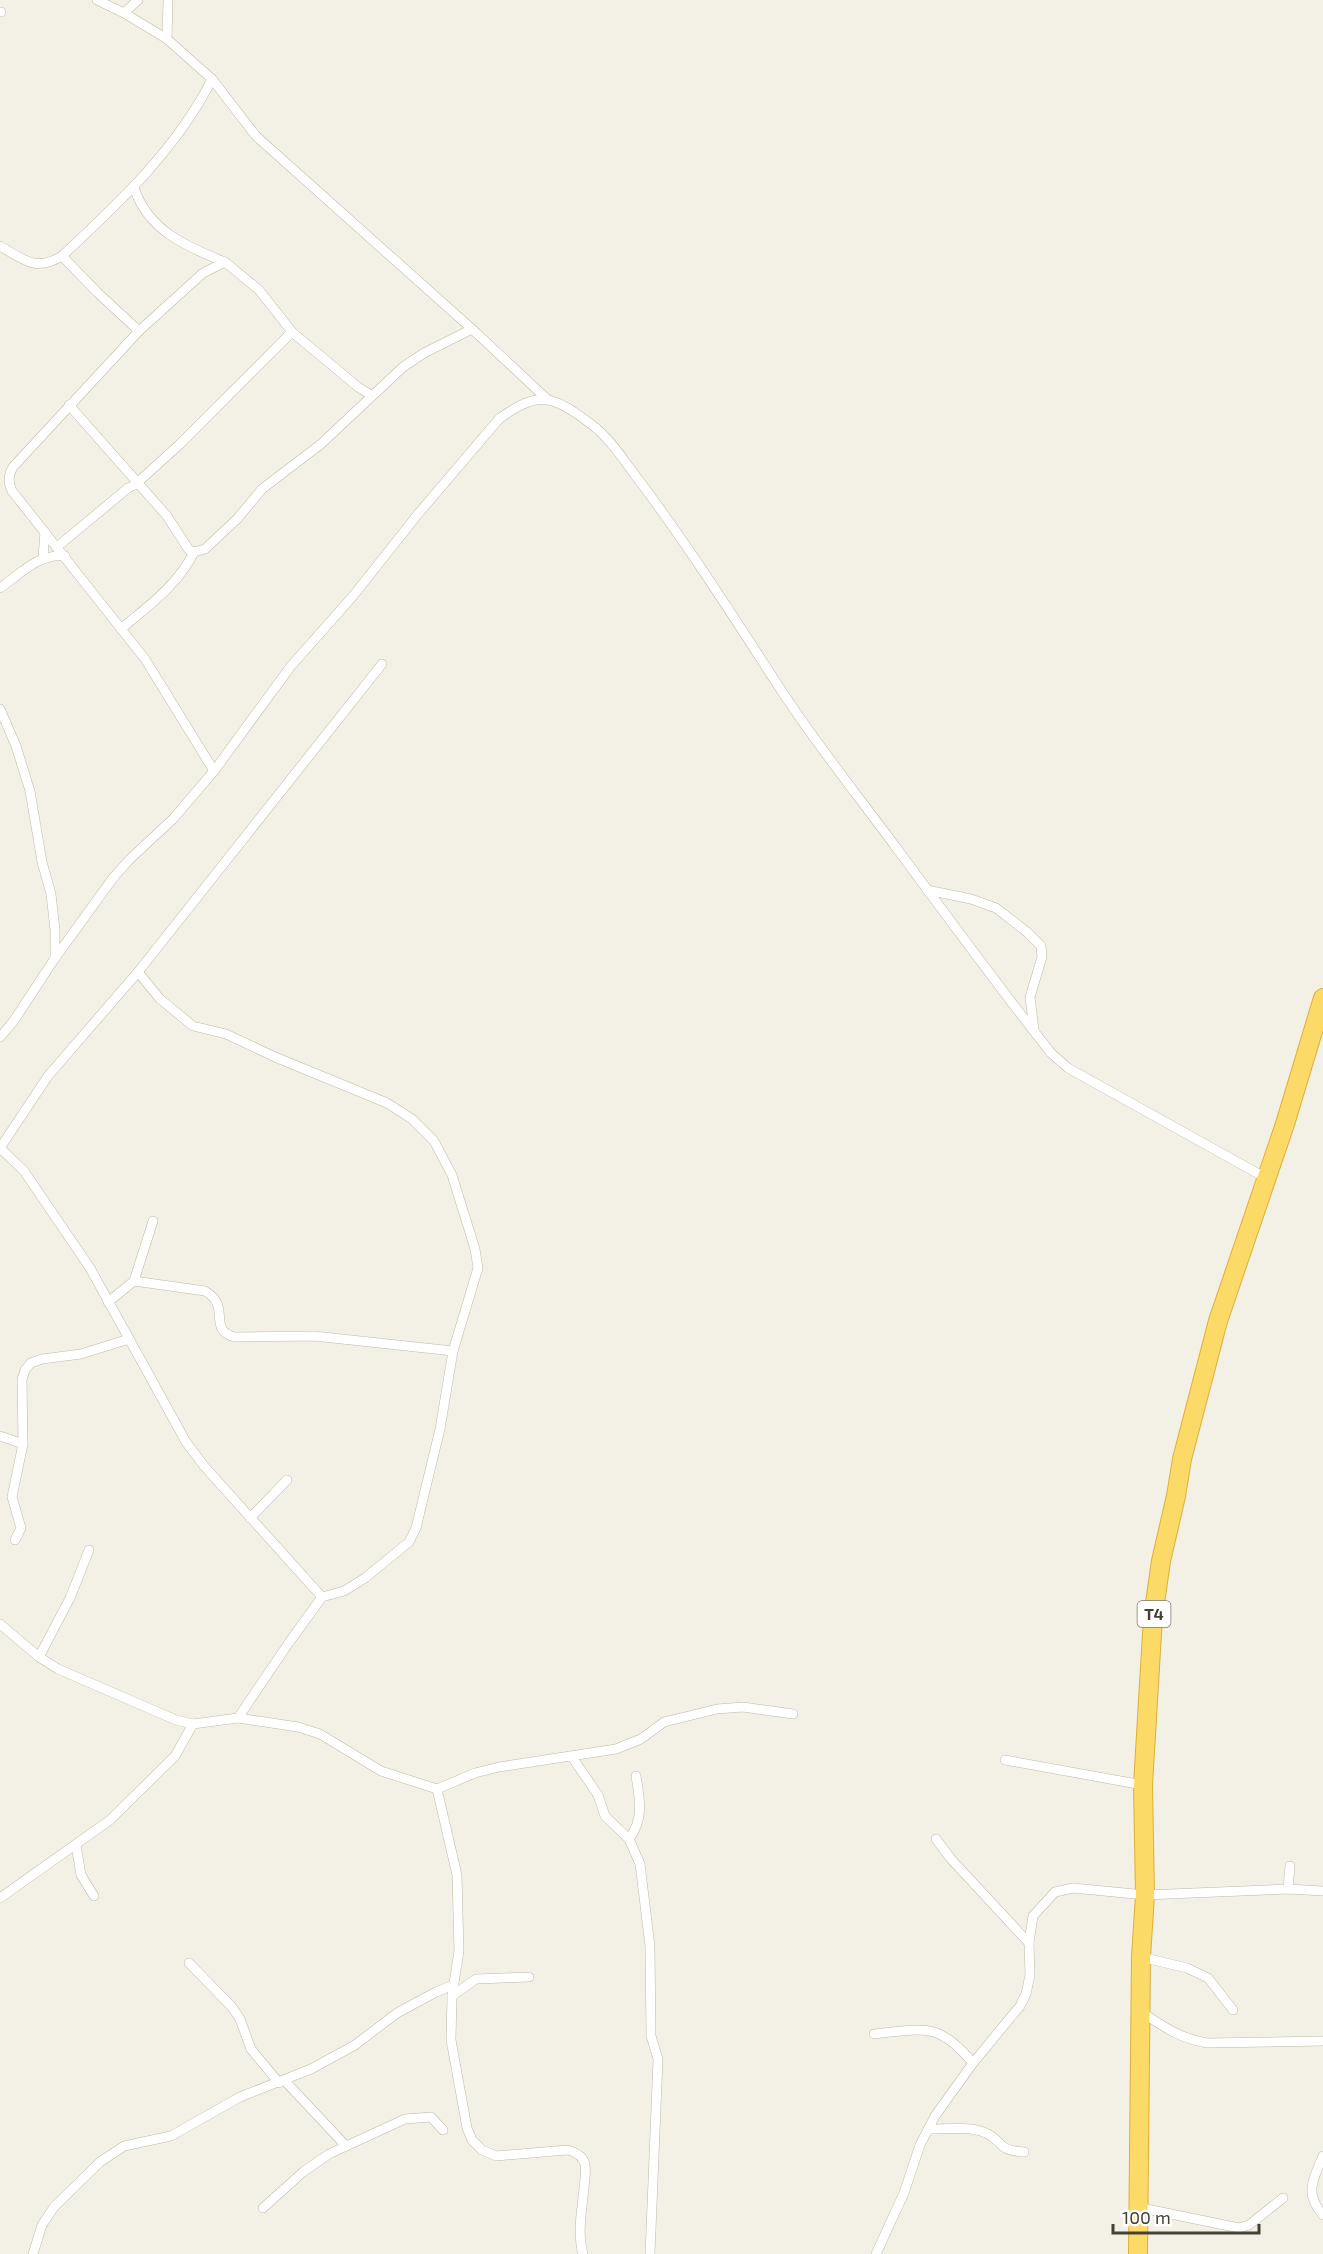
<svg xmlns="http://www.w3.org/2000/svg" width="1323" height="2254" viewBox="0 0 1323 2254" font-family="'Exo 2',sans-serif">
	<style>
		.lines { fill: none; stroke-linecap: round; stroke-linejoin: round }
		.street-casing { stroke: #beb9a9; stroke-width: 10 }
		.highway-casing { stroke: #dcb037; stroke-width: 20 }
		.street { stroke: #fff; stroke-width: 9 }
		.highway { stroke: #fcda68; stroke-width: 18 }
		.labels { text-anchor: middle; stroke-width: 6; stroke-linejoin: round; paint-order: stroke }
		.shield { fill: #fff; stroke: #7d7a72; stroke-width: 1.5 }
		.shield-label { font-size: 16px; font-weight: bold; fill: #454135 }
	</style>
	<rect width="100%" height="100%" fill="#f3f0e6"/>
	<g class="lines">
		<g class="street-casing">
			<g id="street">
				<path d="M97,0L124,13L167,39L212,79L256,136L472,329L547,399"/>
				<path d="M0,12H1"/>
				<path d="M124,13L138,0"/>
				<path d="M167,39L168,0"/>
				<path d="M134,187C147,230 187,247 225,262"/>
				<path d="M0,246C24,260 36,272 62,256C119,203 177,149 212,79"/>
				<path d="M62,256L98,293L139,331"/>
				<path d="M69,405L167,516L189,550L194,552L205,549L237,519L262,489L321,444L403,367L424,353L472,329"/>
				<path d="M137,483L180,444L292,332"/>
				<path d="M57,547L128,488L137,484"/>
				<path d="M43,557L45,532"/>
				<path d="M0,588C20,574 39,553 65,556"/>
				<path d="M121,629C148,606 178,585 194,552"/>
				<path d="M0,709L16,746L30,791L42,862L51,894L55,930V958"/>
				<path d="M214,771L145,659L12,491C8,482 8,476 13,467L139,331L203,273L225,262L259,290L292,332L358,387L371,395"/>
				<path d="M927,890L971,899L996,908L1027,932L1041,946L1042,957L1030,997L1034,1030"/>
				<path d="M0,1037L13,1022L55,958L113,878L130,859L173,819L214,771L291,666L353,596L418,514L499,419C539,390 552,395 591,424C610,438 624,461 638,479C690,548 736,621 783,693C818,746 858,796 895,846C947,916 997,985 1051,1053L1068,1068L1266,1178"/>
				<path d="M134,1281L153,1221"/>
				<path d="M108,1302L134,1281L205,1291C232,1307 207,1329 234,1337L314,1336L453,1351"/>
				<path d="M0,1436L23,1444"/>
				<path d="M250,1518L287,1480"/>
				<path d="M15,1540L21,1528L12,1497L23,1444L22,1380L25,1370L31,1363L42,1359L81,1354L129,1339"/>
				<path d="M322,1597L204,1466L186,1442L90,1268L24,1171L0,1148L48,1076L138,972L382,664"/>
				<path d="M0,1624L39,1657L58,1669L176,1720L193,1724L238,1718L288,1644L322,1597L344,1591L365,1578L409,1542L416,1528L440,1429L453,1351L478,1268L475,1249L452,1175L434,1141L412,1119L387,1103L275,1057L226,1034L193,1026L160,999L138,972"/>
				<path d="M39,1657L70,1598L89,1550"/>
				<path d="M238,1718L298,1727L320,1734L381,1771L437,1789L475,1773L499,1767L616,1749L641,1739L664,1722L717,1709L743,1707L793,1714"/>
				<path d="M572,1757L598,1795L605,1816L629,1839L640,1864L650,1946L651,2036L658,2059L650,2254"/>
				<path d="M1005,1760L1143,1785"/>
				<path d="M437,1789L457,1875L459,1951L452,1996L451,2040L467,2128L472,2140L482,2150L496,2156L567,2150C575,2152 583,2156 585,2164C586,2171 585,2180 584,2188C582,2210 577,2232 583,2254"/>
				<path d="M629,1839C644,1819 640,1800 636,1776"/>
				<path d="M936,1839L951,1859L1029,1943"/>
				<path d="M76,1845L81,1875L94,1896"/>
				<path d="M1288,1889L1290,1866"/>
				<path d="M0,1898L110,1820L175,1756L193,1724"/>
				<path d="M1141,1957L1187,1968L1208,1978L1233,2010"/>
				<path d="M189,1963L232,2007L240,2019L251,2049L279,2083"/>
				<path d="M452,1996L476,1979L529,1977"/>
				<path d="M1140,2011C1162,2026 1181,2039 1207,2043L1323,2041"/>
				<path d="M874,2034C924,2029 938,2021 973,2063"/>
				<path d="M285,2081L346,2146"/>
				<path d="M928,2129C946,2129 969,2126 986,2133C1004,2141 995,2150 1024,2152"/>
				<path d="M1323,2156C1313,2179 1304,2194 1323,2215"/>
				<path d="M1137,2207L1239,2228L1249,2225L1283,2198"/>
				<path d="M263,2208L303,2172L329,2154L405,2119L431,2117L443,2130"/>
				<path d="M33,2254L42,2225L54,2207L100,2162L124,2146L171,2136L240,2097L311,2069L355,2045L397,2013L436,1992L453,1985"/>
				<path d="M876,2254L904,2193L920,2145L935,2116L973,2063L1020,2006L1026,1994L1030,1975L1029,1943L1033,1916L1055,1892L1073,1888L1145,1895L1288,1889L1323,1891"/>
			</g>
		</g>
		<g class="highway-casing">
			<path id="highway" d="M1138,2254L1141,1957L1145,1895L1143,1785L1153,1617L1161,1561L1176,1496L1182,1459L1218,1321L1285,1124L1323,998"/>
		</g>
		<use href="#street" class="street"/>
		<use href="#highway" class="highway"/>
	</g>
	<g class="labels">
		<rect class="shield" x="1137.5" y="1601" width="33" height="26" rx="4.5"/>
		<g class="shield-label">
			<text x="1154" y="1620">T4</text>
		</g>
	</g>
	<path d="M1113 2224v9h146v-9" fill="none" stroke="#454135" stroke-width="3"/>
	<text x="1122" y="2224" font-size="18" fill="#454135" stroke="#ffffff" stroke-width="4.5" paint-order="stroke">100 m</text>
</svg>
